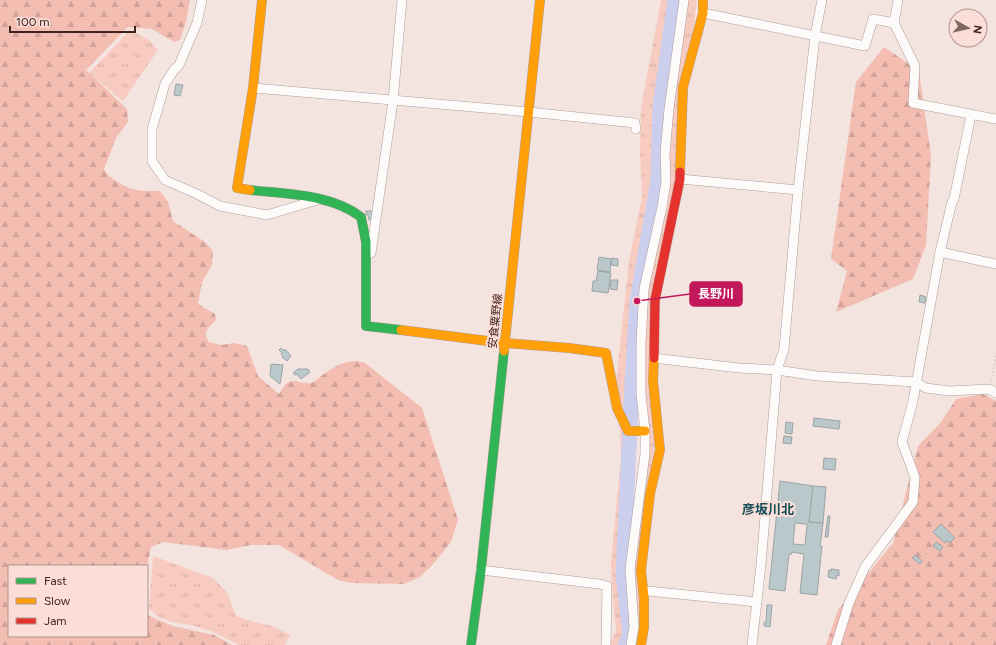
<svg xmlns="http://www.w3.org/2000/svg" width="996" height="645" viewBox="0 0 996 645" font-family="Figtree,'Noto Sans JP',sans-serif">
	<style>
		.grass { fill: url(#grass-tufts) }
		.forest { fill: url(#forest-firs) }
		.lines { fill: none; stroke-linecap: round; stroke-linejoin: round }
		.river { stroke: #cbcfed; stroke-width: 15 }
		.building { fill: #bac8cb; stroke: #9aa4a6; fill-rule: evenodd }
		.street-casing { stroke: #b09c98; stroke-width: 10 }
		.fast-casing { stroke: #b09c98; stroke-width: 10 }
		.slow-casing { stroke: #b09c98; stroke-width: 10 }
		.jam-casing { stroke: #b09c98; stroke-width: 10 }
		.path { stroke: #d5d0ce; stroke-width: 1.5; stroke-dasharray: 2 2; stroke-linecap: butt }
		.street { stroke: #fdfbfa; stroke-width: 9 }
		.fast { stroke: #30b455; stroke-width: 9 }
		.slow { stroke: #ff9f0a; stroke-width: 9 }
		.jam { stroke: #e5322d; stroke-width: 9 }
		.labels { text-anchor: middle; stroke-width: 4; stroke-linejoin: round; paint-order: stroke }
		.street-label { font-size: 11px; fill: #3e231e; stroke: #fcded8 }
		.quarter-label { font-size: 13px; font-weight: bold; fill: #134e58; stroke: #fcded8 }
		.leader { fill: none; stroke: #c2185b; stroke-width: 1.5 }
		.callout-dot { fill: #c2185b; stroke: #fcded8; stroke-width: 1.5 }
		.callout { fill: #c2185b; stroke: #c2185b; stroke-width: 1.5 }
		.callout-label { font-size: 12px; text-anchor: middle; font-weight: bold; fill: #fff }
	</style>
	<defs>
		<pattern id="grass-tufts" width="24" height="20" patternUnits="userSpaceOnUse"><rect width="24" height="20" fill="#f8cbc1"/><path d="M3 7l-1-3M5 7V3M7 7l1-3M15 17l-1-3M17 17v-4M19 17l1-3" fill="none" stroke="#d6aea5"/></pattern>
		<pattern id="forest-firs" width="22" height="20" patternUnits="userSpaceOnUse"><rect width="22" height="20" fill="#f3bdb2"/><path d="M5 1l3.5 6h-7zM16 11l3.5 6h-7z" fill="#d1a299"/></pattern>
	</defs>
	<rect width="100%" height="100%" fill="#f4e4e0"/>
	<g class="grass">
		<path d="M661,0H672L656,111L654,179L638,275L633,323L628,385L632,424L634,455L622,572L625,605L622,637L620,645H609L616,631L612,590L611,561L621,459L620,432L615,393L629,260L642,197L640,152L641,108Z"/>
		<path d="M687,0H697L671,215L652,294L656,428L641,603L636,630L632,569L649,427L644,407L647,290L669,181L670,127Z"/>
		<path d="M130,30L149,40L158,50L123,101L89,73Z"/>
		<path d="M153,556L213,578L227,592L236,616L254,622L272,626L290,635L285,645H239L211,631L191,625L171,622L159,617L149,609Z"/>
	</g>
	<g class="forest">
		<path d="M0,0H190L186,22L180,40L174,42L152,29L128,27L86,70L127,109L128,122L116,138L104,169C107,175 110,177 115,180C132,192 140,191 160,191L168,202L173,221L205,242L213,251L212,265L202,282L198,304L215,314L216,320C209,328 202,331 209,342L221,345L234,343L247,346L258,376L279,394C281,391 283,387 286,384C293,377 302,385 311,383C314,382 318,379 321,376C334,367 348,357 365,363L422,408L458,520L451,542L434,563L420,577L404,584L351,583L338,580L279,545H251L226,550L163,542L151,547L147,567L9,566V636H147V615L173,626L214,635L232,645H0Z"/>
		<path d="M884,47L919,71L931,156L926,245L913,279L836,312L847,271L831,259L856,82Z"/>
		<path d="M983,394L996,401V645H826L838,610L893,543L918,446L941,422L956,399Z"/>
	</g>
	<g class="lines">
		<path class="river" d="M625,645L630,634L623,575L632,384L637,301L658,180L660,107L675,0"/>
	</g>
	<g class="building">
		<path d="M176,84L183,85L180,96L174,95Z"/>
		<path d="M366,211H373V220H369L368,215H366Z"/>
		<path d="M599,257L611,259L610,272L597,270Z"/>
		<path d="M612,258L618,259V266L611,265Z"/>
		<path d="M598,271L611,273L608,293L592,291L593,281H596Z"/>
		<path d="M611,280H618L617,290L610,289Z"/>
		<path d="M920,295L926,297L925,303L919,302Z"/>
		<path d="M281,348L284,351L285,349L291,356L287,361L282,357L283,356L281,354L282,353L279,350Z"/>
		<path d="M271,364L283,365L280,384L270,376Z"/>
		<path d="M298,369H308L310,372L301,379L297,374L295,375L293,373Z"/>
		<path d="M814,418L840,421L839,429L813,426Z"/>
		<path d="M786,422L793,423L792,434L785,433Z"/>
		<path d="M784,436L792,437L791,444L783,443Z"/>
		<path d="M824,458L836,459L835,470L823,469Z"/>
		<path d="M780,481L813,486L809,522L823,523L820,546H822L817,595L800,593L804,554L792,552V554H789L785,591L769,589ZM795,523L807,524L805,545L793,544Z"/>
		<path d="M813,486L826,487L823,523L809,522Z"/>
		<path d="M772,503L778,504L777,515L771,514Z"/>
		<path d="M828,516H830L828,537H825Z"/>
		<path d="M941,524L955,538L949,543L947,540L945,543L933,532Z"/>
		<path d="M936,542L943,547L940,551L933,546Z"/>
		<path d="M915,555L922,561L920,564L912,558Z"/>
		<path d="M831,569L839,570V576L837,575L836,579L828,577L829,570L831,571Z"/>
		<path d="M767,605H772L770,627L764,626V622L766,623Z"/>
	</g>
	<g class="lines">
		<g class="street-casing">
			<g id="street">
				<path d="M202,0L197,23L179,65L174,70L165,84L152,129V161L165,180L197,194L220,206L267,215L317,200"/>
				<path d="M898,0L894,23L915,66L913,103L996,119"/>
				<path d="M703,13L865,46L873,19L894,23"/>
				<path d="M253,88L529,112L635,123L636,129"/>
				<path d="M680,179L798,190"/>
				<path d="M940,252L996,264"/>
				<path d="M371,253L393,101L402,0"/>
				<path d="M653,358L739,368L777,370L817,376L916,382L926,388L949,391L989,389L996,393"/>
				<path d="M481,570L599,584L607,586L606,645"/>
				<path d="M648,591L757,602"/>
				<path d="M631,645L634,627L630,569L645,454V431L641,394V343L644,289L662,207L666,182L665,153L669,109L684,0"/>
				<path d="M752,645L761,565L777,370L784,349L798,190L815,36L822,0"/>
				<path d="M836,645L849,603L865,567L913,502L915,477L902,442L913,401L940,252L952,202L954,199L971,115"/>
			</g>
		</g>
		<g class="fast-casing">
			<g id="fast">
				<path d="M250,190C286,194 331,194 361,217L366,242V326L401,330"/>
				<path d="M471,645L481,570L504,351"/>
			</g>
		</g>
		<g class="slow-casing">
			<g id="slow">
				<path d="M680,172L683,87L703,13V0"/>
				<path d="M250,190L237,188L253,88L262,0"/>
				<path d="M401,330L504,343L569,348L606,353L617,408L628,431H645"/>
				<path d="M504,351L540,0"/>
				<path d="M641,645L644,627V597L641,571L650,494L660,450L653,380L654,358"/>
			</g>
		</g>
		<g class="jam-casing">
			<path id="jam" d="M654,358L655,300L680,179V172"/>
		</g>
		<path class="path" d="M991,381L996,356"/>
		<use href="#street" class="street"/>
		<use href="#fast" class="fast"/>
		<use href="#slow" class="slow"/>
		<use href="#jam" class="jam"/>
	</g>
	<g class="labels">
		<g class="street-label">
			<text transform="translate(495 321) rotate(-84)" y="4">安食粟野線</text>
		</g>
		<g class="quarter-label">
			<text x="768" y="514">彦坂川北</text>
		</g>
	</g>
	<path class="leader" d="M637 301L690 294"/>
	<circle class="callout-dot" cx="637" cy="301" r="4"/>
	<rect class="callout" x="690" y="282" width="52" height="24" rx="4"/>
	<g class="callout-label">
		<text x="716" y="298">長野川</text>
	</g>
	<rect x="8" y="565" width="140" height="72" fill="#fcded8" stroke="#b0938e"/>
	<rect x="16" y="578" width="20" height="6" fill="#30b455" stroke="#b0938e"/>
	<text x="44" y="585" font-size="12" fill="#3e231e">Fast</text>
	<rect x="16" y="598" width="20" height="6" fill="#ff9f0a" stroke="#b0938e"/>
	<text x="44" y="605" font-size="12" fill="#3e231e">Slow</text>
	<rect x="16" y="618" width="20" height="6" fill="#e5322d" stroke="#b0938e"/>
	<text x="44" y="625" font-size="12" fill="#3e231e">Jam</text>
	<g transform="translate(968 28) rotate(98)"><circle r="19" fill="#fcded8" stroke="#b0938e"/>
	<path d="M0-3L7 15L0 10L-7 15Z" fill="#7e6762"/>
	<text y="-6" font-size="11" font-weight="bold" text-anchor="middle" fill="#3e231e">N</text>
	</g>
	<path d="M10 26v6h125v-6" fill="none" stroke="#3e231e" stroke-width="2"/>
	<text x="16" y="26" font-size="12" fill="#3e231e" stroke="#fcded8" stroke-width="3" paint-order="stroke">100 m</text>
</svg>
